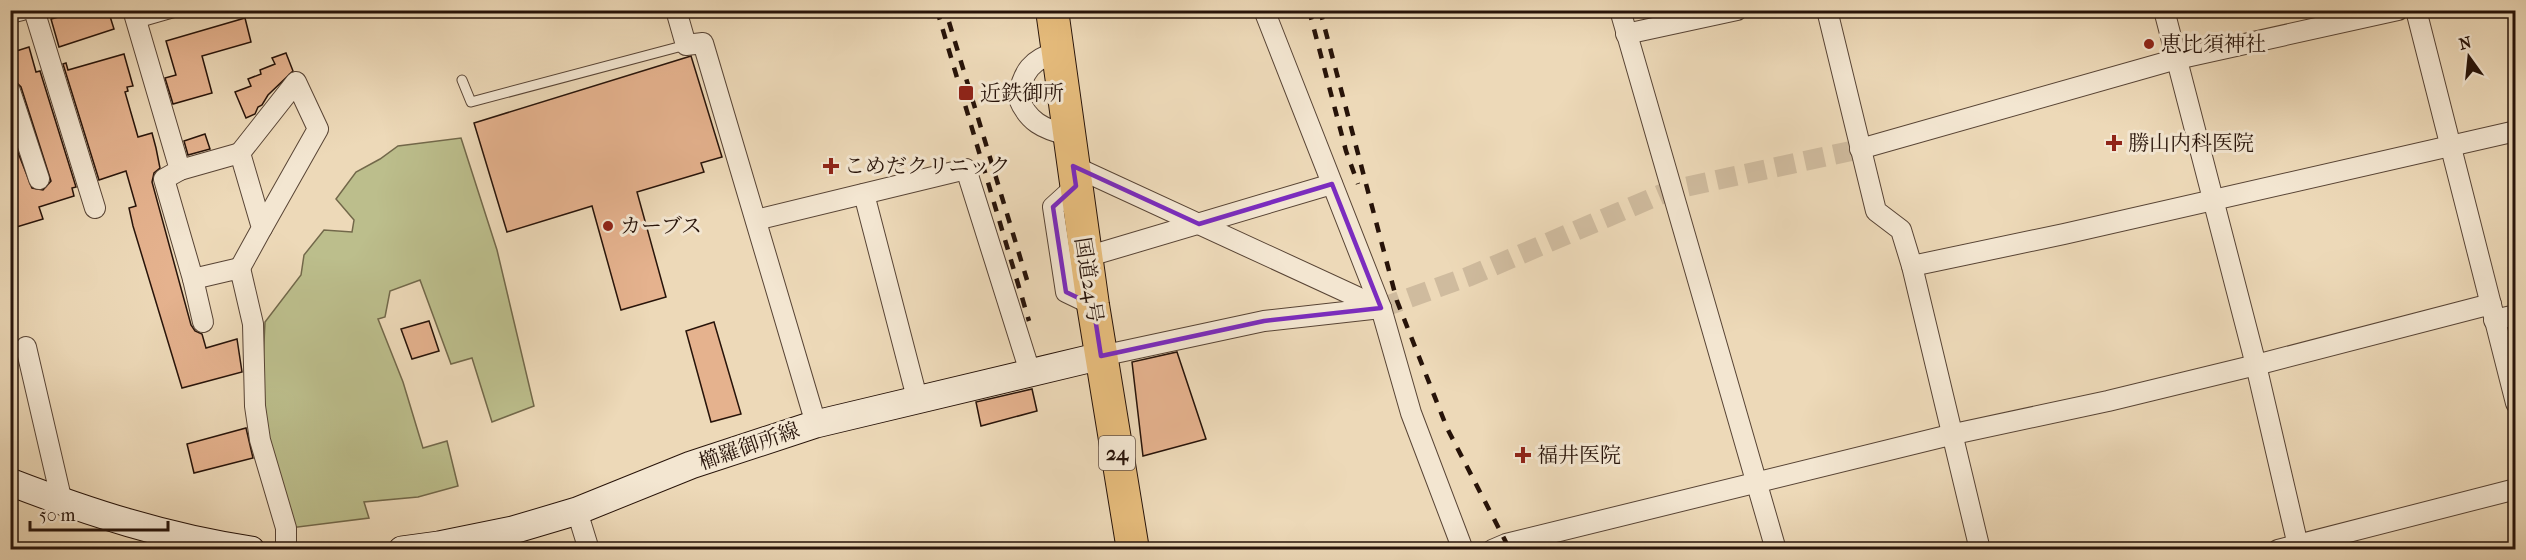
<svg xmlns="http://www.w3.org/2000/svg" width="2526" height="560" viewBox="0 0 2526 560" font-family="'IM FELL French Canon','Noto Serif JP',serif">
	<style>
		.green { fill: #bcbe8c; stroke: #72684a; stroke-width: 1.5 }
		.building { fill: #e5b28e; stroke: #271309; stroke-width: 1.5 }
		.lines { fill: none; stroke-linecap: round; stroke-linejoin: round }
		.minor-tunnel { stroke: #cfbb9e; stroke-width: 20; stroke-dasharray: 20 10; stroke-linecap: butt }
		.service-casing { stroke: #584435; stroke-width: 11 }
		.minor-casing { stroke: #584435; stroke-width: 22 }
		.secondary-casing { stroke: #271309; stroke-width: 29 }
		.trunk-casing { stroke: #271309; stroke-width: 34 }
		.service { stroke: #f3e6d1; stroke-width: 9 }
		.minor { stroke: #f3e6d1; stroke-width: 20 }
		.secondary { stroke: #f3e6d1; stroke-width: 27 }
		.trunk { stroke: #e6bc7c; stroke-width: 32 }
		.rail { stroke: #271309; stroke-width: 4.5; stroke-dasharray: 10 10; stroke-linecap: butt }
		.marked { fill: none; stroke: #7b2cbf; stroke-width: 4.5; stroke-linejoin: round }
		.poi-dot { fill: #8f2418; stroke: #f3e6d1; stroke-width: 2 }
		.labels { text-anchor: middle; stroke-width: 6; stroke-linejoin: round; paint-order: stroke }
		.shield { fill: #f3e6d1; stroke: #645245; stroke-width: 1.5 }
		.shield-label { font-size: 20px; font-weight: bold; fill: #271309 }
		.poi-label { font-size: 21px; fill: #271309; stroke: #f3e6d1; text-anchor: start }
		.street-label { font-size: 21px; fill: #271309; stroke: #f3e6d1 }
	</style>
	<rect width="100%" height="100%" fill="#edd9b8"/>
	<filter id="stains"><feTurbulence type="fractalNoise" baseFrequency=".00333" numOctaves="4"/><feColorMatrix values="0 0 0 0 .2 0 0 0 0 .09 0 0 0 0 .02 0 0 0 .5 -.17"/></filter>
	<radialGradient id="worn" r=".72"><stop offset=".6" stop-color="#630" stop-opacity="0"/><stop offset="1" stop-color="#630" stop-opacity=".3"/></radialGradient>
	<path class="green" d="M461,138L497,250L534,406L492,422L472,358L451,364L420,280L390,291L385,317L378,319L403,382L423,448L447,441L458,486L418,497L364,502L369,518L290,528L261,403L265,322L301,275L304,255L324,230L352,232L354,220L336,199L356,172L380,159L398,146Z"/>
	<g class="building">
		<path d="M69,10H108L114,29L59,47L51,19L70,14Z"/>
		<path d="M245,18L251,42L202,56L212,93L173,104L165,78L176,75L166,41Z"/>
		<path d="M29,47L36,72L40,71L76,187L72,188L74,196L39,207L43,219L10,229V147L15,145L32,188L43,190L51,181L21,87L13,79L10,72V53Z"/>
		<path d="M286,53L293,71L268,95L262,105L258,107L255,114L246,118L235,92L251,86L248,79L261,74L260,70L275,64L272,58Z"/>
		<path d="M124,54L133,86L127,87L128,91L125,92L138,137L152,133L156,148L160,168L154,173L152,182L191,325L195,331L202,334L206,348L237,339L242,372L182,388L133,226L129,208L136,206L126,171L99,180L63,64L66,63L68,70Z"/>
		<path d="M691,56L722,157L701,163L704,172L637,192L666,297L621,310L592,206L507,232L474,123Z"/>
		<path d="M205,134L210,149L188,155L184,141Z"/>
		<path d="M429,321L439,351L412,359L401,329Z"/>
		<path d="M714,322L741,414L711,422L686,331Z"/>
		<path d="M1177,352L1206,439L1143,456L1132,362Z"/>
		<path d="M1032,389L1037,411L981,426L976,402Z"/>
		<path d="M246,428L253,458L194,473L187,444Z"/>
	</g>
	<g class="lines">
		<path class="minor-tunnel" d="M1381,308L1470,276L1671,190L1860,149"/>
		<g class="service-casing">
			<g id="service">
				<path d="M138,23L183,10"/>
				<path d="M462,80L471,102L686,45"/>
			</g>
		</g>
		<g class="minor-casing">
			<g id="minor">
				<path d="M34,10L95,208"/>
				<path d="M133,10L180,170L164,179L193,279L240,268L253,324L255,406L260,440L286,528V550"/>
				<path d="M676,10L686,45L703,43L816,424"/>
				<path d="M1264,10L1381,308L1411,413L1463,550"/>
				<path d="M1620,10L1776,550"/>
				<path d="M1827,10L1876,211L1901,230L1912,266L1980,550"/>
				<path d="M2164,10L2256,365L2299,550"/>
				<path d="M2416,10L2516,403"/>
				<path d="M10,13L22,10"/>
				<path d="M1626,34L1737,10"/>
				<path d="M1058,52C1031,59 1023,72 1018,97C1028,122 1043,129 1068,135"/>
				<path d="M10,91L39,179"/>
				<path d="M1860,149L2177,59L2398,10"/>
				<path d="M240,153L296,82L318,129L262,228"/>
				<path d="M1073,166L1381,308"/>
				<path d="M180,170L240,153L262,228L240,268"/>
				<path d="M1076,186L1053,207L1066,292L1093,305"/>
				<path d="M864,194L917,398"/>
				<path d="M756,220L966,169L1030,372"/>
				<path d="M1086,257L1332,184"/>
				<path d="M1912,266L2064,234L2516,131"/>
				<path d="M193,279L203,322"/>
				<path d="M2494,320L2516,315"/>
				<path d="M26,347L62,502"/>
				<path d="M1101,356L1264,321L1381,308"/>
				<path d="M577,511L589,550"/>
				<path d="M1492,550L1506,544L1954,434L2108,401L2256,365L2491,304"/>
				<path d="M2278,550L2516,489"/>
			</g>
		</g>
		<g class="secondary-casing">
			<g id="secondary">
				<path d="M10,482C88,512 168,538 251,550"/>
				<path d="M402,550L439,545L513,530L577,511L691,465L816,424L1101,356"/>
			</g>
		</g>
		<g class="trunk-casing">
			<path id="trunk" d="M1052,10L1093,305L1133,550"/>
		</g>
		<use href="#service" class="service"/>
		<use href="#minor" class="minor"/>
		<use href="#secondary" class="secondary"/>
		<use href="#trunk" class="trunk"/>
		<g class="rail">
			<path d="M937,10L1029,321"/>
			<path d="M1309,10L1346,151L1358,184"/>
			<path d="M1320,10L1397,301L1447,428L1510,550"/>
			<path d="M949,22L1027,280"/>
		</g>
	</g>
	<path class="marked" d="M1073,166L1199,224L1332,184L1381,308L1264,321L1101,356L1093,305L1066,292L1053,207L1076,186Z"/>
	<g class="poi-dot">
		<circle cx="2149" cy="44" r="6"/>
		<rect x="958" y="85" width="16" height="16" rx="3"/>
		<path d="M2111 134h6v6h6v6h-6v6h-6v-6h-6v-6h6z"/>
		<path d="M828 157h6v6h6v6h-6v6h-6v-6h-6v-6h6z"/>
		<circle cx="608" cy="226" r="6"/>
		<path d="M1520 446h6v6h6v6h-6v6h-6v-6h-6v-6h6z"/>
	</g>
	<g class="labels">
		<rect class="shield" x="1099" y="436" width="36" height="34" rx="4.5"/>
		<g class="shield-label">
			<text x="1117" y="460">24</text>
		</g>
		<g class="poi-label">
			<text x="2161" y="51">恵比須神社</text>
			<text x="980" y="100">近鉄御所</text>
			<text x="2128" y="150">勝山内科医院</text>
			<text x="844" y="173">こめだクリニック</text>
			<text x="620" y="233">カーブス</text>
			<text x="1537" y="462">福井医院</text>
		</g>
		<g class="street-label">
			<text transform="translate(1089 280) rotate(81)" y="7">国道24号</text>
			<text transform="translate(749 446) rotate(-19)" y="7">櫛羅御所線</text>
		</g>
	</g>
	<rect width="2526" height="560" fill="none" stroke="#edd9b8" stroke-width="36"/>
	<rect x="12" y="12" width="2502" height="536" fill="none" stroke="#271309" stroke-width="3"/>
	<rect x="18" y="18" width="2490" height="524" fill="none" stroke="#271309" stroke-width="1.5"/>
	<g transform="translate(2469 57) rotate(345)" stroke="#f3e6d1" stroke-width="4.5" paint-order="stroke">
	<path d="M0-4.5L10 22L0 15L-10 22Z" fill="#271309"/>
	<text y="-9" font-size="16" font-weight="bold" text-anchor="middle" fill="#271309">N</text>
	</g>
	<path d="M30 521v9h138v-9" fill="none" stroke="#271309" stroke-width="3"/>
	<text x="39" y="521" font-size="18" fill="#271309" stroke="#f3e6d1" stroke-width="4.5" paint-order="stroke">50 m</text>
	<rect width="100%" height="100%" filter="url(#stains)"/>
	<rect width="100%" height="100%" fill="url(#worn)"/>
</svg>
